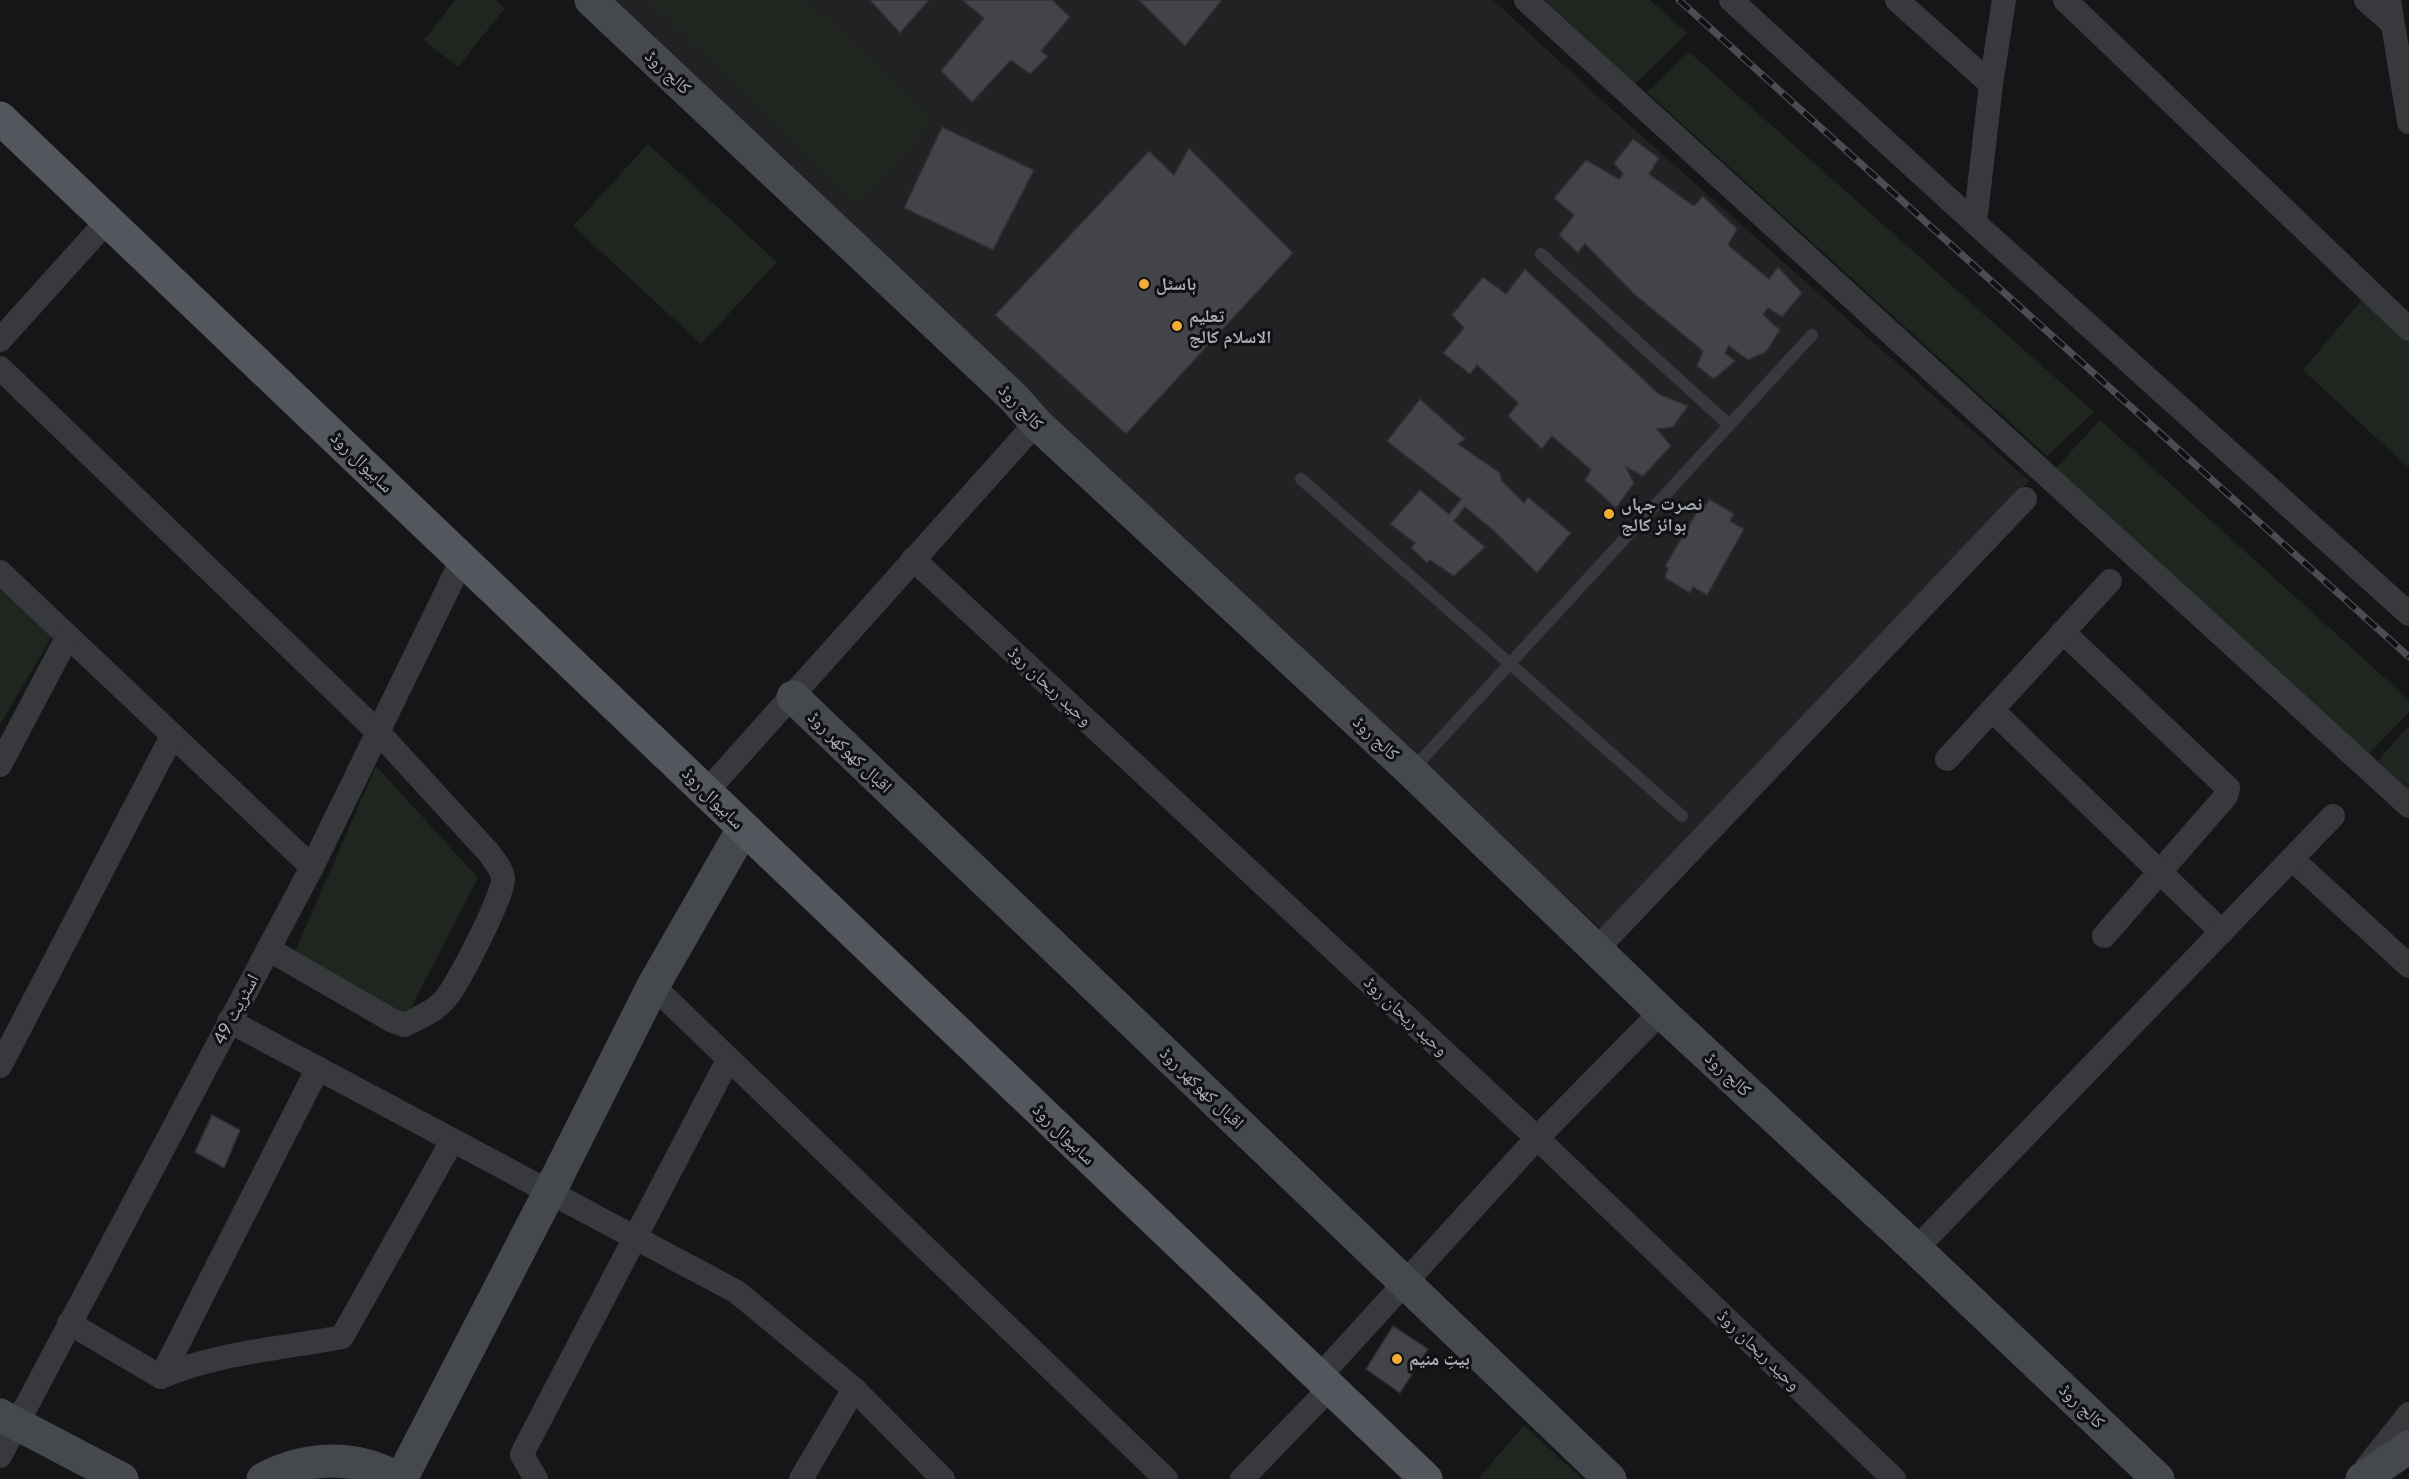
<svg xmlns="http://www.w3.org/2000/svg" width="2409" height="1479" viewBox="0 0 2409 1479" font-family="Lato,'Noto Naskh Arabic',sans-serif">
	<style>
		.built { fill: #222225 }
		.green { fill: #1e261f }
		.building { fill: #434448; stroke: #303034; stroke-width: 1.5 }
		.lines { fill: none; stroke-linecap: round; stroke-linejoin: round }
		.lane { stroke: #37393d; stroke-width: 12 }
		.street { stroke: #37393d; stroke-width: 24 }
		.secondary { stroke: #45484d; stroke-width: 33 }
		.primary { stroke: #53565c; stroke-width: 33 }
		.rail-casing { stroke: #4a4d52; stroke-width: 7 }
		.rail { stroke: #111113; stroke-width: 4.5; stroke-dasharray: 14; stroke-linecap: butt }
		.poi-dot { fill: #f1ad36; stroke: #111113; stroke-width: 2 }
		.labels { text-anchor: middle; stroke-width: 6; stroke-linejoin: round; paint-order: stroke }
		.street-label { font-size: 18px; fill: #a9aeb8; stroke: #111113 }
		.poi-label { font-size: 18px; font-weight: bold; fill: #a9aeb8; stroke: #111113; text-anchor: start }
	</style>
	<rect width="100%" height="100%" fill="#161618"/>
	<path class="built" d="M614,0H1493L1607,105L2029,481L1602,930L1188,547Z"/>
	<g class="green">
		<path d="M455,0H495L505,8L458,67L424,40Z"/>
		<path d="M647,0H807L934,120L858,206Z"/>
		<path d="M1545,0H1650L1687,33L1635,84Z"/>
		<path d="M1689,52L2094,412L2047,456L1647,92Z"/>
		<path d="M648,144L777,262L701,344L573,226Z"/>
		<path d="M2365,296L2409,337V468L2303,370Z"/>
		<path d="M2100,420L2409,700V712L2367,756L2055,469Z"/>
		<path d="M0,588L52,636L0,725Z"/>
		<path d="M2409,725V789L2378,761Z"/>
		<path d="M376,766L478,878L405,1019L293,956Z"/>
		<path d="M1524,1425L1582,1479H1478Z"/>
	</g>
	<g class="building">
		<path d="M870,0H929L900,33Z"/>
		<path d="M962,0H1052L1070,17L1041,51L1048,56L1030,74L1011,60L972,102L941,71L984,18Z"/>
		<path d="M1139,0H1219L1221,1L1185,46Z"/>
		<path d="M942,127L1034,170L993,250L904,208Z"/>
		<path d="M1633,139L1659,158L1649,174L1694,206L1703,196L1737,229L1728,245L1769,279L1778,267L1802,293L1782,317L1768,308L1763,315L1780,330L1766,352L1748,360L1729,346L1725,353L1735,361L1714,379L1697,366L1703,351L1634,294L1585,244L1578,253L1559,235L1574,215L1554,198L1586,160L1619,179L1623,174L1614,163Z"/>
		<path d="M1189,148L1293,253L1126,434L995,315L1149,151L1174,175Z"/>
		<path d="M1525,269L1659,394L1688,406L1673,427L1657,429L1671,446L1643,476L1626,467L1634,483L1616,508L1585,480L1591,470L1552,436L1542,449L1508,416L1518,403L1477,365L1470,374L1443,353L1464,328L1452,315L1483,277L1506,294Z"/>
		<path d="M1420,399L1465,439L1458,444L1500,473L1502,481L1524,503L1528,497L1571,533L1537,573L1493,530L1465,507L1454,521L1485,547L1454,576L1430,560L1427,563L1411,548L1415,543L1390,524L1420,490L1449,514L1461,499L1387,441Z"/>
		<path d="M1709,499L1734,514L1730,521L1744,529L1707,595L1693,587L1690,593L1665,578L1668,568L1665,566L1702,503L1706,505Z"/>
		<path d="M212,1115L240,1130L224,1168L195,1152Z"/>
		<path d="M1393,1326L1428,1349L1400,1393L1366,1369Z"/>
	</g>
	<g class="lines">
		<g class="lane">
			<path d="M1541,254L1729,425"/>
			<path d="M1301,479L1682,816"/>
			<path d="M1412,770L1812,335"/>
		</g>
		<g class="street">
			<path d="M1526,0L2409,806"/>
			<path d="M1731,0L1975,223L2409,614"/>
			<path d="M1897,0L1991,84"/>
			<path d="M2065,0L2409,329"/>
			<path d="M2366,0L2392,23"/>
			<path d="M2389,0L2409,122"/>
			<path d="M1975,223L1991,84L2004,0"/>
			<path d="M0,340L108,220"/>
			<path d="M0,368L379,733L490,854C495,862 502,869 503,878C505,893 458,984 446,998C436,1011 418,1018 404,1025L391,1020L268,949"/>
			<path d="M913,559L1537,1138L1894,1479"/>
			<path d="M0,572L312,867"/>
			<path d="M2063,632L2228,788L2226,796L2104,936"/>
			<path d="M1992,710L2222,932"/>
			<path d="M1947,759L2110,581"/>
			<path d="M0,765L68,636"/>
			<path d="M707,791L1036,423"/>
			<path d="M2292,859L2409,966"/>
			<path d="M1597,949L2025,499"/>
			<path d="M653,986L1166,1479"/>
			<path d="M229,1021L737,1292L854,1389L943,1479"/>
			<path d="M0,1066L172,736"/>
			<path d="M1916,1249L2333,816"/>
			<path d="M69,1323L161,1377C219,1352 281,1349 342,1337L452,1141"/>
			<path d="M161,1377L318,1068"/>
			<path d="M1319,1377L1537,1138L1661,1012"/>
			<path d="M0,1456L312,867L463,558"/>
			<path d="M2366,1468L2409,1414"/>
			<path d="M536,1479L522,1455L525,1448L728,1060"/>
			<path d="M801,1479L854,1389"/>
			<path d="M1242,1479L1330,1388"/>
		</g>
		<g class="secondary">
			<path d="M591,0L1014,398L1036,423L1411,771L1661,1012L1916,1249L2158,1479"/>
			<path d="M793,697L1610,1479"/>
			<path d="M0,1415L122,1479"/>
			<path d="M263,1479C307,1456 355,1454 398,1479"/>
			<path d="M401,1479L549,1193L653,986L743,829"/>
			<path d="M2362,1479L2409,1447"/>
		</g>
		<path class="primary" d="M0,118L1426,1479"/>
		<g class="rail-casing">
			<path id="rail" d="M1679,0L2409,657"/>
		</g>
		<use href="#rail" class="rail"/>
	</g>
	<g class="poi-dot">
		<circle cx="1144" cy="284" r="6"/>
		<circle cx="1177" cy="326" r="6"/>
		<circle cx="1609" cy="514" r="6"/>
		<circle cx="1397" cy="1359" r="6"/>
	</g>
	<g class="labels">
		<g class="street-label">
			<text transform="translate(668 72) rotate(43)" y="6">کالج روڈ</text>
			<text transform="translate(1021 407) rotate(46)" y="6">کالج روڈ</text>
			<text transform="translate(362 462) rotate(44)" y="6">ساہیوال روڈ</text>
			<text transform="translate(1050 686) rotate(43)" y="6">وحید ریحان روڈ</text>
			<text transform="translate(1376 738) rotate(43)" y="6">کالج روڈ</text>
			<text transform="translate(850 752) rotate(44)" y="6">اقبال کھوکھر روڈ</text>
			<text transform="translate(713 798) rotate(45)" y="6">ساہیوال روڈ</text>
			<text transform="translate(236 1009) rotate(-62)" y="6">اسٹریٹ 49</text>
			<text transform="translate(1406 1016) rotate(43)" y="6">وحید ریحان روڈ</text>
			<text transform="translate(1728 1074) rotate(43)" y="6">کالج روڈ</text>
			<text transform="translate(1202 1088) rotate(44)" y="6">اقبال کھوکھر روڈ</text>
			<text transform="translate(1064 1134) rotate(44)" y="6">ساہیوال روڈ</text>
			<text transform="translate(1759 1350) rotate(44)" y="6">وحید ریحان روڈ</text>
			<text transform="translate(2082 1406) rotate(44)" y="6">کالج روڈ</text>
		</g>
		<g class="poi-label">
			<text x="1156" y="290">ہاسٹل</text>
			<text x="1189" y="322">تعلیم<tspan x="1189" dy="21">الاسلام کالج</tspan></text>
			<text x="1621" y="510">نصرت جہاں<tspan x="1621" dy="21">بوائز کالج</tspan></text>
			<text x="1409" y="1365">بیتِ منیم</text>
		</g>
	</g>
</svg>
